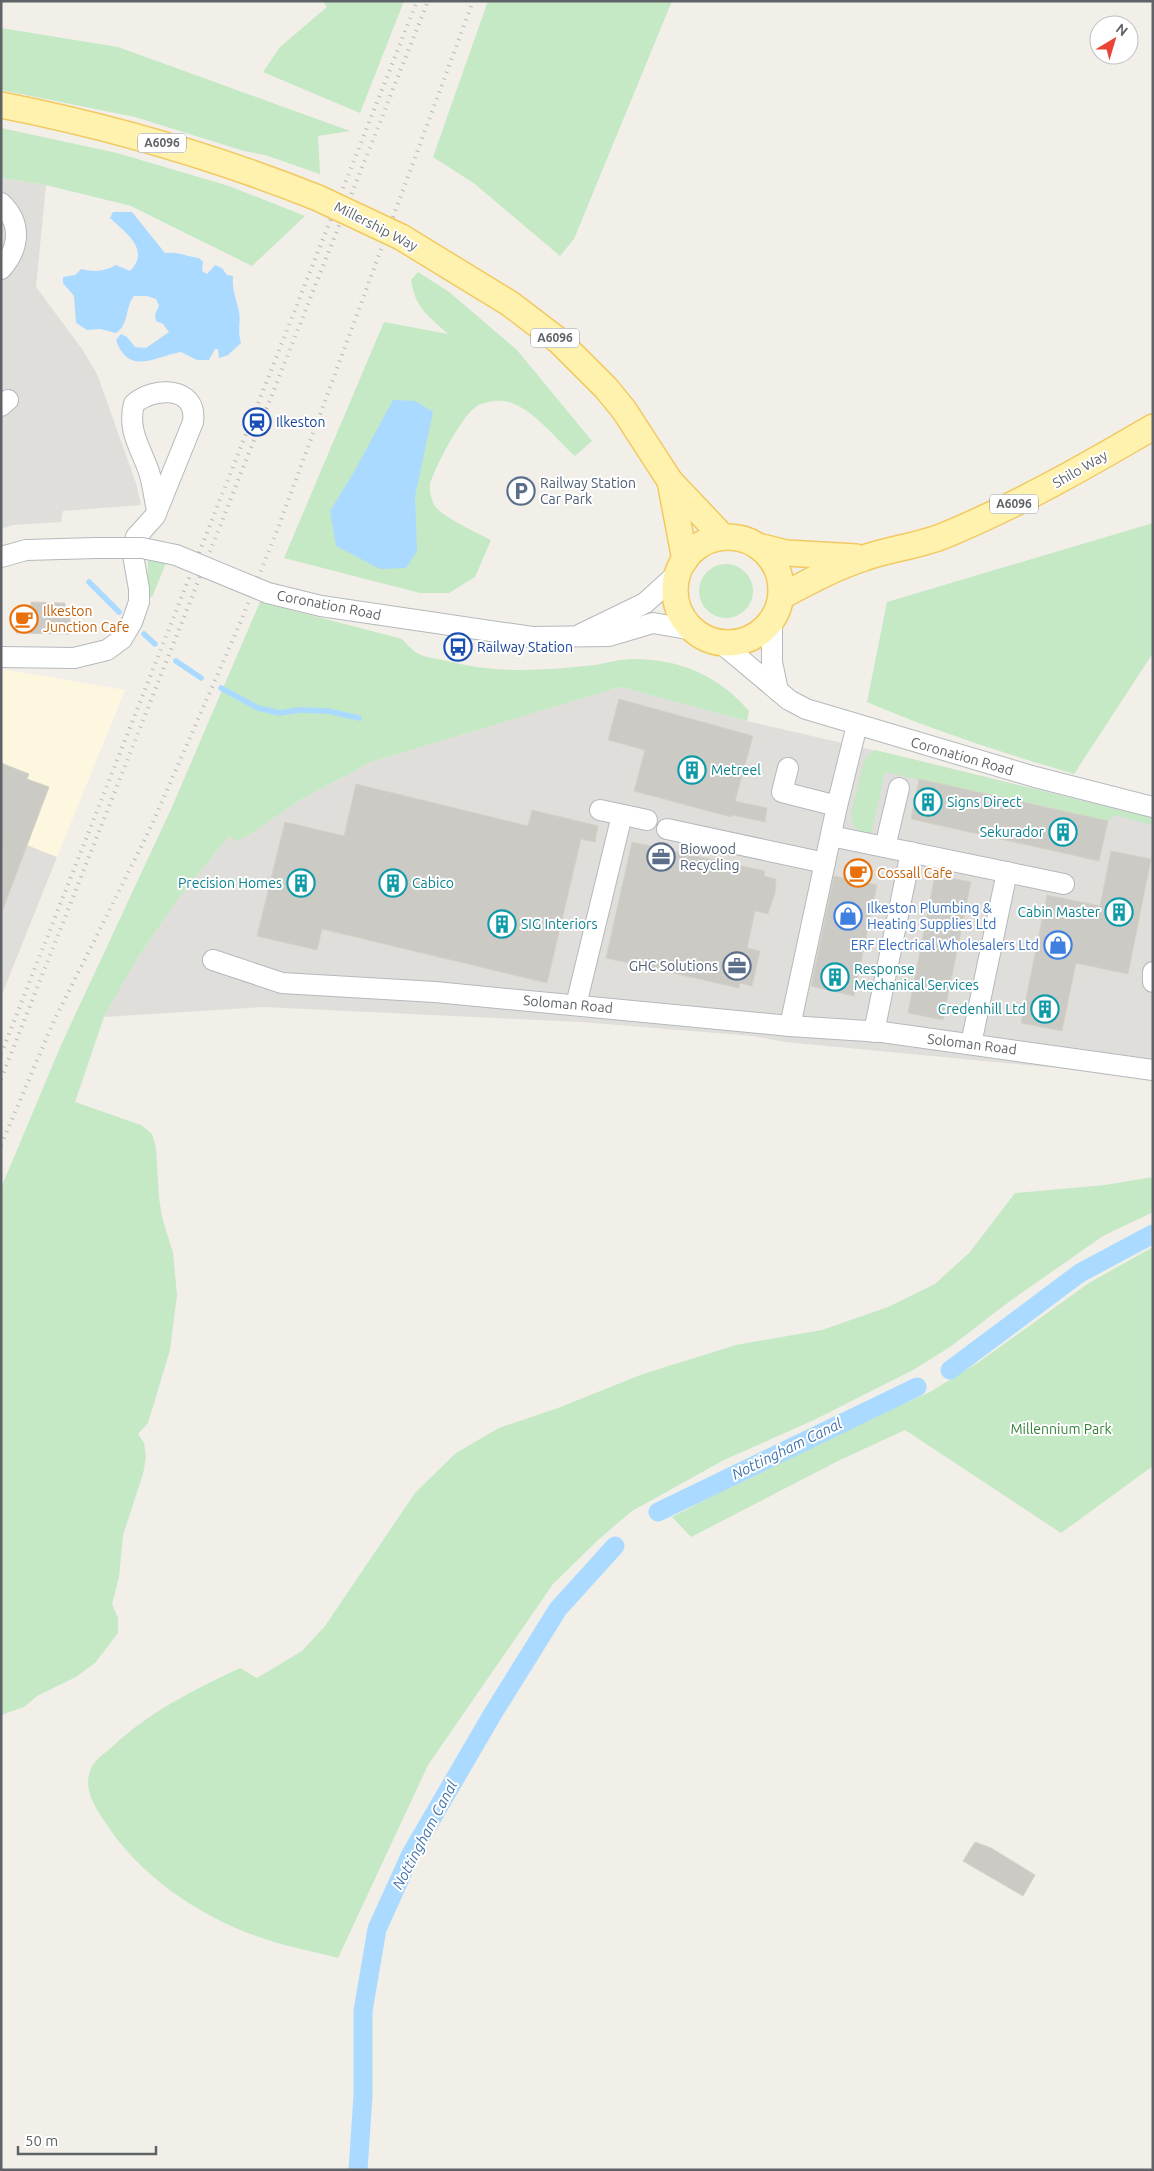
<svg xmlns="http://www.w3.org/2000/svg" width="1154" height="2171" viewBox="0 0 1154 2171" font-family="Ubuntu,sans-serif">
	<style>
		.commercial { fill: #fef7e0 }
		.industrial { fill: #e0deda }
		.green { fill: #c5e8c5 }
		.water { fill: #aadaff }
		.lines { fill: none; stroke-linecap: round; stroke-linejoin: round }
		.stream { stroke: #aadaff; stroke-width: 5.5 }
		.canal { stroke: #aadaff; stroke-width: 19 }
		.building { fill: #cccac5; stroke: #d6d1c6 }
		.minor-casing { stroke: #b5b8bc; stroke-width: 22 }
		.major-casing { stroke: #f2c960; stroke-width: 28 }
		.minor { stroke: #fff; stroke-width: 20 }
		.major { stroke: #fff2af; stroke-width: 25 }
		.rail { stroke: #b6b7b8; stroke-width: 4; stroke-dasharray: 1 6; stroke-linecap: butt }
		.minor-bridge-casing { stroke: #b5b8bc; stroke-width: 22; stroke-linecap: butt }
		.major-bridge-casing { stroke: #f2c960; stroke-width: 28; stroke-linecap: butt }
		.minor-bridge { stroke: #fff; stroke-width: 20 }
		.major-bridge { stroke: #fff2af; stroke-width: 25 }
		.labels { text-anchor: middle; stroke-width: 4; stroke-linejoin: round; paint-order: stroke }
		.shield { fill: #fff; stroke: #8f9295; stroke-width: 1 }
		.shield-label { font-size: 12px; font-weight: bold; fill: #5f6368 }
		.street-label { font-size: 14px; fill: #5f6368; stroke: #fff }
		.transit-label { font-size: 14px; fill: #164399; stroke: #fff; text-anchor: start }
		.service-label { font-size: 14px; fill: #4e5e75; stroke: #fff; text-anchor: start }
		.food-label { font-size: 14px; fill: #c56008; stroke: #fff; text-anchor: start }
		.culture-label { font-size: 14px; fill: #0d838f; stroke: #fff; text-anchor: start }
		.shop-label { font-size: 14px; fill: #366cbe; stroke: #fff; text-anchor: start }
		.park-label { font-size: 14px; fill: #348238; stroke: #fff }
		.water-label { font-size: 15px; font-style: italic; fill: #4174aa; stroke: #fff }
	</style>
	<rect width="100%" height="100%" fill="#f1efe8"/>
	<path class="commercial" d="M1,669L125,690L57,857L1,835Z"/>
	<g class="industrial">
		<path d="M1,178L46,185L36,287L82,349L97,374L136,483L141,505L63,511L61,522L13,525L1,529Z"/>
		<path d="M620,687L747,721L916,760L1153,818V1080L1057,1068L785,1042L753,1036L581,1022L263,1007L104,1017L137,959L177,900L229,836L246,837L300,800L371,762Z"/>
		<path d="M1,835L57,857L1,997Z"/>
	</g>
	<g class="green">
		<path d="M323,1H404L360,113L263,72L280,47L327,7Z"/>
		<path d="M488,1H672L574,239L560,256L475,184L433,157Z"/>
		<path d="M1,28L118,47L350,131L318,136L320,174L265,155L244,151L135,117L1,90Z"/>
		<path d="M1,128L117,153L229,186L305,216L252,266L131,206L46,185L1,178Z"/>
		<path d="M418,272L449,292L517,350L592,441L575,456C557,440 528,403 503,401C496,400 484,402 477,406C462,415 435,467 430,484C429,491 432,501 435,506C441,516 479,534 491,540L475,577L449,593H420L284,558L384,322L448,334C428,315 416,310 411,280Z"/>
		<path d="M1153,523V653L1074,774C1004,753 934,731 867,702L887,602Z"/>
		<path d="M148,559L166,563L152,597L147,596Z"/>
		<circle cx="726" cy="591" r="27"/>
		<path d="M260,602L402,639C406,643 410,648 415,652C424,658 441,659 452,662C498,674 548,670 595,665C607,663 620,659 632,659C680,659 718,675 749,711L747,721L620,687L371,762L300,800L246,837L235,841L229,836L177,900L137,959L104,1017L75,1102L141,1125L152,1134L156,1148L159,1198L162,1217L173,1253L177,1295L170,1350L148,1423L138,1434L144,1443L146,1457L143,1474L123,1535L119,1577L112,1604L118,1618V1633L95,1663L76,1677L37,1696L24,1707L1,1715V1188L62,1043L172,807Z"/>
		<path d="M875,750L1153,818V825L1114,815L1108,821L885,772L871,835C859,833 851,827 851,814L864,761L868,755Z"/>
		<path d="M1153,1177V1212L1103,1236L1010,1301L950,1347L913,1370L814,1420L724,1460L632,1511L599,1539L553,1584L428,1765L338,1958C310,1951 280,1945 253,1935C195,1913 139,1875 105,1822C93,1804 82,1787 92,1766C96,1759 105,1753 111,1748C150,1711 192,1691 240,1668L257,1678L302,1651L325,1626L415,1493L456,1453L499,1428L558,1408L643,1374L736,1345L822,1330L888,1307L935,1284L970,1252L1015,1193L1105,1185Z"/>
		<path d="M1153,1247V1466L1061,1533L905,1430L840,1460L691,1537L672,1517L816,1443L930,1392L979,1362L1089,1283Z"/>
	</g>
	<g class="water">
		<path d="M113,212H132L165,253C180,252 184,256 199,258L203,262L202,271L207,274L215,265L222,268L227,275L233,276C232,291 236,298 239,311C241,324 237,329 241,343L228,355L219,358L218,349H215L209,360H197L181,352C153,357 129,376 116,340L121,334L127,337L135,347L146,348L169,332L163,324L156,321L155,314L159,306L156,299L147,296H134C125,307 129,325 116,333L100,329L87,330L76,323L74,296L63,283V277L75,275L81,269C94,272 104,272 116,265L130,271C151,250 126,233 110,218Z"/>
		<path d="M393,400L415,401L433,412L415,496L417,551L406,568L380,569L336,546L330,511L354,472Z"/>
	</g>
	<g class="lines">
		<g class="stream">
			<path d="M89,582L119,612"/>
			<path d="M144,634L155,644"/>
			<path d="M176,661L201,678"/>
			<path d="M221,688L258,708L280,713L299,710L328,711L359,718"/>
		</g>
		<g class="canal">
			<path d="M950,1370L1080,1273L1153,1234"/>
			<path d="M658,1512L917,1387"/>
			<path d="M358,2170L363,2096V2011L377,1929L411,1854L492,1715L558,1609L615,1546"/>
		</g>
	</g>
	<g class="building">
		<path d="M31,602L65,603V614H70V634L16,633L17,608L31,606Z"/>
		<path d="M619,699L753,736L735,801L767,808L765,822L732,815L731,817L634,791L645,750L608,740Z"/>
		<path d="M1,763L29,774L27,779L49,787L3,909Z"/>
		<path d="M919,779L1108,821L1099,861L911,819Z"/>
		<path d="M356,784L528,826L532,810L598,826L595,842L581,839L547,983L322,929L317,950L257,936L285,822L344,836Z"/>
		<path d="M632,842L765,871L764,876L776,879L775,893L768,914L755,911L747,948L760,951L752,986L740,983L739,988L606,958Z"/>
		<path d="M1111,851L1151,859L1128,974L1076,963L1062,1031L1021,1023L1047,895L1100,906Z"/>
		<path d="M851,868L867,871L864,882L877,885L854,996L811,986L834,876L849,879Z"/>
		<path d="M935,875L971,882L943,1020L908,1013Z"/>
		<path d="M975,1842L991,1848L1035,1875L1023,1896L963,1861Z"/>
	</g>
	<g class="lines">
		<g class="minor-casing">
			<g id="minor">
				<path d="M1,203C22,223 20,248 1,269"/>
				<path d="M1,406L8,400"/>
				<path d="M1,557L26,550L96,548"/>
				<path d="M268,593L321,606L532,637L609,636L653,623L693,630"/>
				<path d="M772,621V662L778,691"/>
				<path d="M581,634L645,603L678,573"/>
				<path d="M721,643L789,700L806,709L1035,777L1153,807"/>
				<path d="M1,657L74,658L107,650L122,639L132,622L139,602V589L133,555L136,537L155,516L193,422C198,386 154,386 134,404C127,431 141,448 149,472C153,484 154,498 157,510"/>
				<path d="M788,768L782,792L837,806"/>
				<path d="M600,810L647,820"/>
				<path d="M667,829L825,863"/>
				<path d="M831,836L1064,884"/>
				<path d="M885,847L899,788"/>
				<path d="M213,960L282,983L435,992L790,1026L882,1032L1153,1070"/>
				<path d="M1153,972V982"/>
				<path d="M576,1005L622,815"/>
				<path d="M790,1026L837,806L857,725"/>
				<path d="M874,1032L911,852"/>
				<path d="M971,1044L1007,872"/>
			</g>
		</g>
		<g class="major-casing">
			<g id="major">
				<path d="M1,105C113,127 213,156 318,198"/>
				<path d="M401,237L509,303L559,341L606,388L624,410L670,481L723,537"/>
				<path d="M670,481L685,560"/>
				<circle cx="728" cy="590" r="53"/>
				<path d="M762,547L786,553L856,557"/>
				<path d="M782,596C808,582 836,567 864,558C892,548 921,546 948,534C1020,504 1086,466 1153,427"/>
			</g>
		</g>
		<use href="#minor" class="minor"/>
		<use href="#major" class="major"/>
		<g class="rail">
			<path d="M1,1054L417,1"/>
			<path d="M1,1079L428,1"/>
			<path d="M1,1145L53,1023L150,829L241,621L278,528L473,1"/>
		</g>
		<g class="minor-bridge-casing">
			<path id="minor-bridge" d="M96,548H142L176,555L268,593"/>
		</g>
		<g class="major-bridge-casing">
			<path id="major-bridge" d="M318,198L401,237"/>
		</g>
		<use href="#minor-bridge" class="minor-bridge"/>
		<use href="#major-bridge" class="major-bridge"/>
	</g>
	<defs>
		<g id="station-ring" transform="scale(1.4375)"><circle r="9.5" fill="#fff" stroke="#1a4fb4" stroke-width="1.5"/><path d="M-3-6H3Q5-6 5-4V2Q5 4 3 4L4.5 6H3L1.5 4h-3L-3 6H-4.5L-3 4Q-5 4-5 2V-4Q-5-6-3-6ZM-3.5-4v3h7v-3ZM-3.5 1v1.5H-2V1ZM2 1v1.5H3.5V1Z" fill="#1a4fb4"/></g>
		<g id="parking-ring" transform="scale(1.4375)"><circle r="9.5" fill="#fff" stroke="#5c6f8a" stroke-width="1.5"/><path d="M-3.5-5.5H1a3.5 3.5 0 0 1 0 7H-1V5.5H-3.5ZM-1-3.4V-.6H.8a1.4 1.4 0 0 0 0-2.8Z" fill="#5c6f8a"/></g>
		<g id="cafe-ring" transform="scale(1.4375)"><circle r="9.5" fill="#fff" stroke="#e8710a" stroke-width="1.5"/><path d="M-5.5-4.5H6V0H3Q3 3.5 0 3.5H-2.5Q-5.5 3.5-5.5 0ZM3-3.2v2h1.7v-2ZM-6 4.5H4V6H-6Z" fill="#e8710a"/></g>
		<g id="bus-ring" transform="scale(1.4375)"><circle r="9.5" fill="#fff" stroke="#1a4fb4" stroke-width="1.5"/><path d="M-5-6H5V4H4V6H2V4H-2V6H-4V4H-5ZM-3.5-4V0h7V-4ZM-3.5 1.2v1.5H-2V1.2ZM2 1.2v1.5H3.5V1.2Z" fill="#1a4fb4"/></g>
		<g id="building-ring" transform="scale(1.4375)"><circle r="9.5" fill="#fff" stroke="#0f9aa8" stroke-width="1.5"/><path d="M-4-6H4V6H1V3H-1V6H-4ZM-2.5-4.3h1.7v1.8h-1.7ZM.8-4.3h1.7v1.8H.8ZM-2.5-1h1.7V.8h-1.7ZM.8-1h1.7V.8H.8Z" fill="#0f9aa8"/></g>
		<g id="office-ring" transform="scale(1.4375)"><circle r="9.5" fill="#fff" stroke="#5c6f8a" stroke-width="1.5"/><path d="M-6-3h4V-5.5h4V-3h4V5H-6ZM-1-4.5V-3h2v-1.5ZM-6 0V1H6V0Z" fill="#5c6f8a"/></g>
		<g id="shop-ring" transform="scale(1.4375)"><circle r="9.5" fill="#fff" stroke="#3f7fe0" stroke-width="1.5"/><path d="M-5-2.5h2.3a2.7 3.5 0 0 1 5.4 0H5L5.5 6h-11ZM-1.5-2.5h3a1.5 2.3 0 0 0-3 0Z" fill="#3f7fe0"/></g>
	</defs>
	<g fill-rule="evenodd">
		<use href="#station-ring" x="257" y="422"/>
		<use href="#parking-ring" x="521" y="491"/>
		<use href="#cafe-ring" x="24" y="619"/>
		<use href="#bus-ring" x="458" y="647"/>
		<use href="#building-ring" x="692" y="770"/>
		<use href="#building-ring" x="928" y="802"/>
		<use href="#building-ring" x="1063" y="832"/>
		<use href="#office-ring" x="661" y="857"/>
		<use href="#cafe-ring" x="858" y="873"/>
		<use href="#building-ring" x="301" y="883"/>
		<use href="#building-ring" x="393" y="883"/>
		<use href="#building-ring" x="1119" y="912"/>
		<use href="#shop-ring" x="848" y="916"/>
		<use href="#building-ring" x="502" y="924"/>
		<use href="#shop-ring" x="1058" y="945"/>
		<use href="#office-ring" x="737" y="966"/>
		<use href="#building-ring" x="835" y="977"/>
		<use href="#building-ring" x="1045" y="1009"/>
	</g>
	<g class="labels">
		<g class="shield">
			<rect x="138" y="133.5" width="48" height="19" rx="4"/>
			<rect x="531" y="328.5" width="48" height="19" rx="4"/>
			<rect x="990" y="494.5" width="48" height="19" rx="4"/>
		</g>
		<g class="shield-label">
			<text x="162" y="147">A6096</text>
			<text x="555" y="342">A6096</text>
			<text x="1014" y="508">A6096</text>
		</g>
		<g class="street-label">
			<text transform="translate(376 226) rotate(27)" y="5">Millership Way</text>
			<text transform="translate(1080 469) rotate(-30)" y="5">Shilo Way</text>
			<text transform="translate(329 605) rotate(11)" y="5">Coronation Road</text>
			<text transform="translate(962 756) rotate(16)" y="5">Coronation Road</text>
			<text transform="translate(568 1004) rotate(5)" y="5">Soloman Road</text>
			<text transform="translate(972 1044) rotate(7)" y="5">Soloman Road</text>
		</g>
		<g class="transit-label">
			<text x="276" y="427">Ilkeston</text>
			<text x="477" y="652">Railway Station</text>
		</g>
		<g class="service-label">
			<text x="540" y="488">Railway Station<tspan x="540" dy="16">Car Park</tspan></text>
			<text x="680" y="854">Biowood<tspan x="680" dy="16">Recycling</tspan></text>
			<text x="718" y="971" text-anchor="end">GHC Solutions</text>
		</g>
		<g class="food-label">
			<text x="43" y="616">Ilkeston<tspan x="43" dy="16">Junction Cafe</tspan></text>
			<text x="877" y="878">Cossall Cafe</text>
		</g>
		<g class="culture-label">
			<text x="711" y="775">Metreel</text>
			<text x="947" y="807">Signs Direct</text>
			<text x="1044" y="837" text-anchor="end">Sekurador</text>
			<text x="282" y="888" text-anchor="end">Precision Homes</text>
			<text x="412" y="888">Cabico</text>
			<text x="1100" y="917" text-anchor="end">Cabin Master</text>
			<text x="521" y="929">SIG Interiors</text>
			<text x="854" y="974">Response<tspan x="854" dy="16">Mechanical Services</tspan></text>
			<text x="1026" y="1014" text-anchor="end">Credenhill Ltd</text>
		</g>
		<g class="shop-label">
			<text x="867" y="913">Ilkeston Plumbing &amp;<tspan x="867" dy="16">Heating Supplies Ltd</tspan></text>
			<text x="1039" y="950" text-anchor="end">ERF Electrical Wholesalers Ltd</text>
		</g>
		<g class="park-label">
			<text x="1061" y="1434">Millennium Park</text>
		</g>
		<g class="water-label">
			<text transform="translate(787 1449) rotate(-26)" y="5">Nottingham Canal</text>
			<text transform="translate(425 1835) rotate(-62)" y="5">Nottingham Canal</text>
		</g>
	</g>
	<rect width="1154" height="2171" fill="none" stroke="#5f6368" stroke-width="5"/>
	<g transform="translate(1114 40) rotate(38)"><circle r="24" fill="#ffffff" stroke="#bfc1c3"/>
	<path d="M0-4L9 19L0 12L-9 19Z" fill="#ea4335"/>
	<text y="-8" font-size="14" font-weight="bold" text-anchor="middle" fill="#5f6368">N</text>
	</g>
	<path d="M18 2146v8h138v-8" fill="none" stroke="#5f6368" stroke-width="2.5"/>
	<text x="25" y="2146" font-size="15" fill="#5f6368" stroke="#ffffff" stroke-width="4" paint-order="stroke">50 m</text>
</svg>
